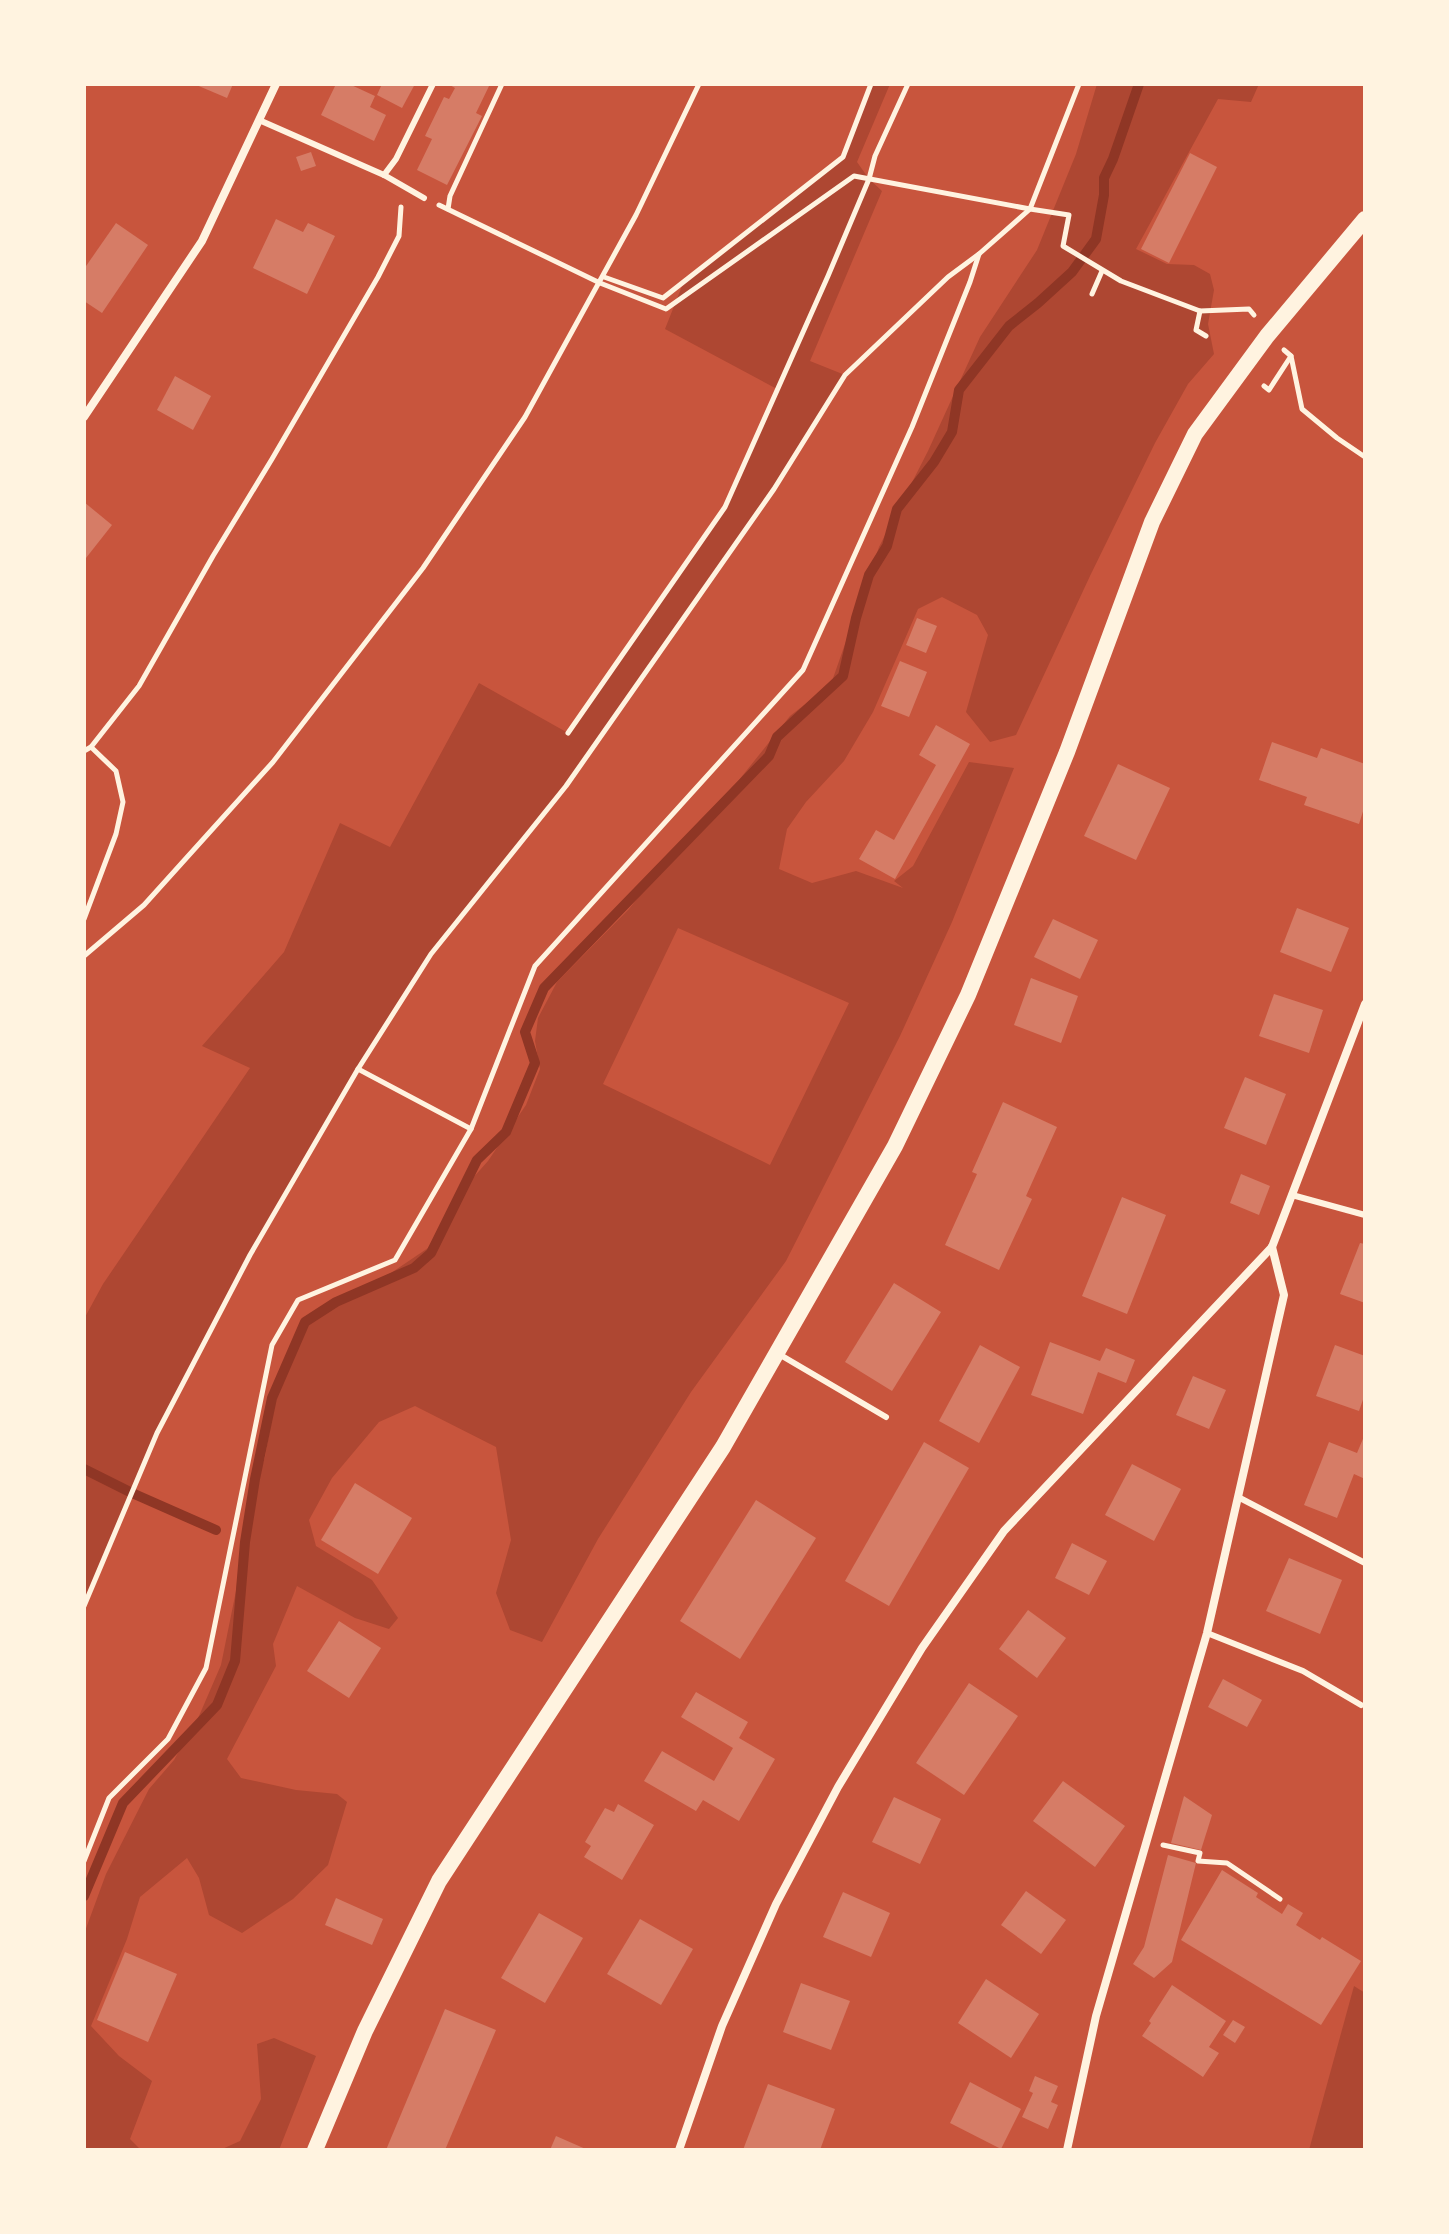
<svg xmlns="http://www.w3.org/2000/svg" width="1449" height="2234" viewBox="0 0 1449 2234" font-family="'Public Sans',sans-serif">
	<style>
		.green { fill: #ae4732; fill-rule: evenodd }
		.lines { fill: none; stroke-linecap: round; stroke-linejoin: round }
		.stream { stroke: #8f3625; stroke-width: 10 }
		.building { fill: #d67c66 }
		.path { stroke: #fff3e0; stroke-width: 5 }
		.service { stroke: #fff3e0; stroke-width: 6 }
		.minor { stroke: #fff3e0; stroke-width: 8 }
		.secondary { stroke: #fff3e0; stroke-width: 16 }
	</style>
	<rect width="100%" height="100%" fill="#c8553d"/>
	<g class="green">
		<path d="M871,84H890L857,162L869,179L882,191L810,361L845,375L774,489L566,786L431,954L358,1069L250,1255L157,1433L84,1606V1319L103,1284L250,1068L202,1046L284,952L340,823L390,847L479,683L568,733L725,507L777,389L665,329L684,281L843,157Z"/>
		<path d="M1097,84H1259L1251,102L1218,99L1136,249L1167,264L1194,265L1210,274L1214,290L1208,324L1214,354L1188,384L1155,443L1090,576L1016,735L990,742L966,712L988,635L977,615L942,597L918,609L873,712L844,761L806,802L787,829L779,869L812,883L856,871L903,888L894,881L913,866L969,762L1014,768L952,922L900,1036L786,1261L691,1392L598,1539L542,1642L510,1630L496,1593L511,1540L496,1447L415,1406L379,1422L332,1478L309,1520L316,1546L372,1580L398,1618L389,1629L355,1618L297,1586L273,1644L276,1666L227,1759L241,1778L296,1790L337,1794L347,1802L328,1865L293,1899L242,1933L209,1915L199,1878L187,1858L140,1897L127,1939L91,2026L119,2056L152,2081L130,2139L141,2150H84V1934L106,1874L149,1789L174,1760L199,1716L221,1665L236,1591L244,1524L265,1457L280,1372L296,1333L342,1296L391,1273L428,1248L456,1197L488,1161L526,1105L540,1069L535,1041L538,1018L557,982L629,909L686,837L739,780L790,716L831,684L879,547L928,451L980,337L1037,250L1076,154ZM678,928L849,1003L770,1165L603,1084Z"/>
		<path d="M1354,1986L1365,1993V2150H1309Z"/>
		<path d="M274,2038L316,2056L279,2150H220L240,2141L261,2099L257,2044Z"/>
	</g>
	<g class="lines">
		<g class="stream">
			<path d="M84,1469L132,1493L216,1530"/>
			<path d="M84,1896L123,1803L217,1705L235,1661L245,1542L255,1479L272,1398L305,1322L336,1302L414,1268L431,1253L477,1160L506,1132L535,1063L525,1032L544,988L769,756L777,737L843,676L856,618L869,575L887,546L897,509L934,462L952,432L959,390L1009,326L1038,303L1072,272L1096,239L1104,195V178L1113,159L1139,84"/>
		</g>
	</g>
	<g class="building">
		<path d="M194,84H233L227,98Z"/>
		<path d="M336,84H349L375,96L370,107L386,115L374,141L321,115Z"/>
		<path d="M382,84H415L402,108L377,95Z"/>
		<path d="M448,84H490L476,113L482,116L447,185L417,170L432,139L425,136L444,97L449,99L455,88Z"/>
		<path d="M311,152L316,166L301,171L296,157Z"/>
		<path d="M1190,153L1217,167L1169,263L1141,249Z"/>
		<path d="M276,219L303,232L308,223L335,236L307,294L253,268Z"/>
		<path d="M116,223L148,245L102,313L84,301V269Z"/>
		<path d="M175,376L211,396L193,430L157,410Z"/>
		<path d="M84,502L112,525L86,558L84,556Z"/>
		<path d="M917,618L937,626L926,653L906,645Z"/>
		<path d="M900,661L927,672L909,717L881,706Z"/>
		<path d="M936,725L970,744L895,879L859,859L876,830L894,840L936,765L919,755Z"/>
		<path d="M1272,742L1317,758L1321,748L1365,764V805L1359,824L1304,805L1307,797L1259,780Z"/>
		<path d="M1118,764L1170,788L1136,860L1084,836Z"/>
		<path d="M1297,908L1349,928L1331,972L1280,952Z"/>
		<path d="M1053,919L1098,940L1080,979L1034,957Z"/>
		<path d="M1031,978L1078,996L1061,1043L1014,1025Z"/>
		<path d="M1274,994L1323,1010L1309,1053L1259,1036Z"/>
		<path d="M1245,1077L1286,1094L1266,1145L1224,1128Z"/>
		<path d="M1003,1102L1057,1127L1026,1196L1032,1199L999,1270L945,1245L977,1174L972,1172Z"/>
		<path d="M1241,1174L1270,1186L1259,1215L1230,1203Z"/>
		<path d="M1122,1197L1166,1215L1127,1314L1082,1296Z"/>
		<path d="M1360,1243L1365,1244V1303L1340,1294Z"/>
		<path d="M894,1283L941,1312L892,1391L845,1362Z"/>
		<path d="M1050,1342L1100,1361L1106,1348L1135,1360L1126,1383L1098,1372L1083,1414L1031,1395Z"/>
		<path d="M980,1345L1020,1367L979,1443L939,1421Z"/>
		<path d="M1335,1345L1365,1356V1394L1359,1411L1316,1396Z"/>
		<path d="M1193,1376L1226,1390L1209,1429L1176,1415Z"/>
		<path d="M1365,1434V1479L1354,1474L1337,1518L1304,1505L1329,1442L1357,1453Z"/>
		<path d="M924,1442L969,1468L889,1606L845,1581Z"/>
		<path d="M1132,1464L1181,1489L1154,1541L1105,1515Z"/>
		<path d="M355,1483L412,1518L378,1574L321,1540Z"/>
		<path d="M756,1500L816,1538L740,1659L680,1621Z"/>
		<path d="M1072,1543L1107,1561L1089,1595L1055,1578Z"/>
		<path d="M1289,1558L1342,1580L1320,1634L1266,1611Z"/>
		<path d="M1028,1610L1066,1638L1037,1678L999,1649Z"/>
		<path d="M339,1621L381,1648L349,1698L307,1671Z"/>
		<path d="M1223,1679L1262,1700L1247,1727L1208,1707Z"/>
		<path d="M969,1683L1018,1716L964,1795L916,1763Z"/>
		<path d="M696,1692L748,1722L739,1738L775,1759L739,1821L703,1800L696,1811L644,1781L662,1751L714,1781L733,1748L681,1717Z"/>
		<path d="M1063,1781L1125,1826L1095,1867L1033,1821Z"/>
		<path d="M1184,1796L1212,1815L1201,1850L1171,1843Z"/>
		<path d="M894,1797L941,1819L920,1864L872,1842Z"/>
		<path d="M618,1804L654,1825L622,1880L584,1857L591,1846L585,1842L605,1808L614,1812Z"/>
		<path d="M1168,1855L1196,1863L1172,1962L1154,1978L1133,1964L1144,1947Z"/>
		<path d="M1222,1870L1258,1893L1256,1897L1282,1914L1288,1904L1303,1913L1296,1925L1320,1940L1322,1937L1361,1961L1321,2025L1181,1940Z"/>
		<path d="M1026,1891L1066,1920L1041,1954L1001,1925Z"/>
		<path d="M843,1892L890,1913L871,1957L823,1937Z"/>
		<path d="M336,1898L383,1919L372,1945L325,1925Z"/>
		<path d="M539,1913L583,1938L545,2003L501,1978Z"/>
		<path d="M640,1919L693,1949L661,2005L607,1974Z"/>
		<path d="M125,1952L177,1974L148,2042L97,2020Z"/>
		<path d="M986,1979L1039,2014L1011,2058L958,2023Z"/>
		<path d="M801,1983L850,2001L831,2050L783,2032Z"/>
		<path d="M1172,1985L1226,2021L1209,2047L1219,2053L1203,2077L1142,2036L1151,2023L1149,2021Z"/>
		<path d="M445,2009L496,2030L445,2150H386Z"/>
		<path d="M1233,2020L1245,2027L1235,2043L1223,2035Z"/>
		<path d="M1035,2076L1058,2086L1051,2102L1058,2105L1048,2129L1022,2117L1033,2093L1029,2091Z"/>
		<path d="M970,2082L1021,2109L1001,2149L950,2123Z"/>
		<path d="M768,2084L835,2109L820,2150H743Z"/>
		<path d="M556,2136L588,2150H550Z"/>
	</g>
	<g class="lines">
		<g class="path">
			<path d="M439,205L600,283L666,309L854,176L1030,209L1069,215L1063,246L1121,281L1200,311L1196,330L1206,336"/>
			<path d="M448,209L450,196L502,84"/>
			<path d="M604,277L663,298L843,157L871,84"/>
			<path d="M1092,294L1102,271"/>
			<path d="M1200,311L1249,309L1254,315"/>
			<path d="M1284,350L1291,356L1302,409L1337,438L1365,457"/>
			<path d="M1264,386L1269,390L1291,356"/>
			<path d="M568,733L725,507L828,276L869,179L875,156L908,84"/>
			<path d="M84,751L91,747L139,686L213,556L272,459L378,277L399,236L401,207"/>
			<path d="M84,919L116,834L123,802L116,771L91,747"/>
			<path d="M84,956L144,905L273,762L423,568L525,417L636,215L699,84"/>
			<path d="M358,1069L471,1129"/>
			<path d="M84,1606L157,1433L250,1255L358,1069L431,954L566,786L774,489L845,375L948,277L979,254L1030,209L1079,84"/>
			<path d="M1163,1845L1200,1853L1198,1861L1227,1863L1280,1899"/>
			<path d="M84,1861L109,1798L168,1739L206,1668L272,1345L298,1300L395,1260L471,1129L535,966L803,670L912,427L970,282L979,254"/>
		</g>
		<g class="service">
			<path d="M259,120L384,175L424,198"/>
			<path d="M384,175L396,159L433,84"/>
			<path d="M1292,1195L1365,1215"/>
			<path d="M777,1353L886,1417"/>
			<path d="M1238,1497L1365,1563"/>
			<path d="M1207,1633L1303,1671L1361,1705"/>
		</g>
		<g class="minor">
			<path d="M84,417L202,241L276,84"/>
			<path d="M679,2150L722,2026L776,1904L838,1787L922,1648L1004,1531L1272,1247L1365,1004"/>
			<path d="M1067,2150L1096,2016L1207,1633L1284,1295L1272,1247"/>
		</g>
		<path class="secondary" d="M315,2150L365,2031L439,1881L723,1447L895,1146L968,995L1067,752L1152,522L1195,434L1267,336L1365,219"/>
	</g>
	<rect width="1449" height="2234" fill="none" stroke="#fff3e0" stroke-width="172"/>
</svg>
